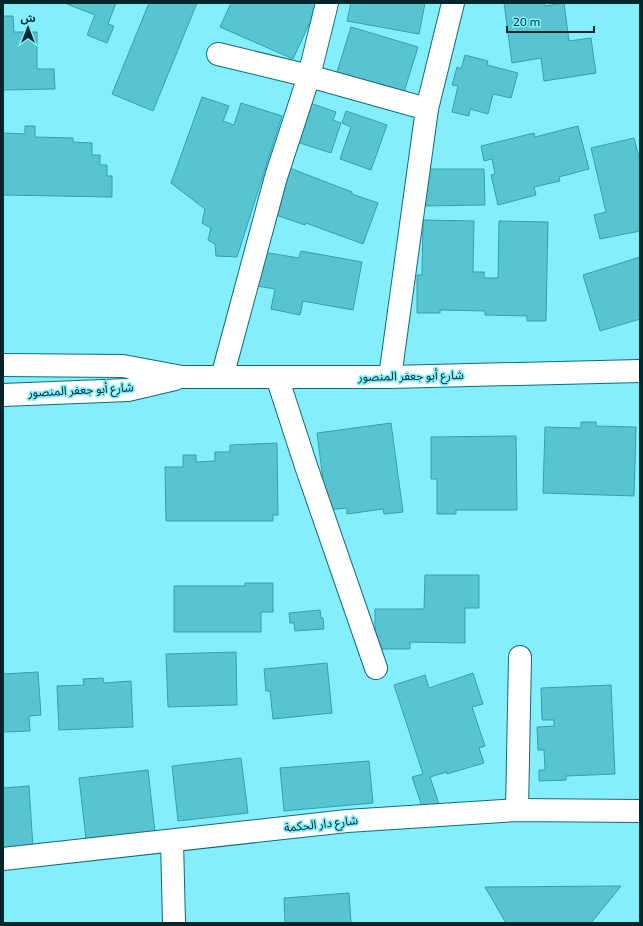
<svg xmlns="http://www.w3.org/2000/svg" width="643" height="926" viewBox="0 0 643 926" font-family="'Exo 2','Noto Sans Arabic',sans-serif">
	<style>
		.building { fill: #58c4d1; stroke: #2fa2af }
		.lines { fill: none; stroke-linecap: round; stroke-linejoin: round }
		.minor-casing { stroke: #0f6c76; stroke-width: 24 }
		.tertiary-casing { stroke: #0f6c76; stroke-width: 24 }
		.minor { stroke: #fff; stroke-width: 22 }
		.tertiary { stroke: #fff; stroke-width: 22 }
		.labels { text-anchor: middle; stroke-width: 3.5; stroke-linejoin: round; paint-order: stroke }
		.street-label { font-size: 12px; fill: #02262a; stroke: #84eefc }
	</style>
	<rect width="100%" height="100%" fill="#84eefc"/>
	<g class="building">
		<path d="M67,3H116L108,24L114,26L107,43L87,35L95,15L67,4Z"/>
		<path d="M149,3H197L153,111L112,94Z"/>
		<path d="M231,3H319L293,59L220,27Z"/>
		<path d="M351,3H425L419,34L347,21Z"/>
		<path d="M504,3H544L545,6L564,3L569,41L591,38L596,73L544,81L541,58L512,63Z"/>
		<path d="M3,16H13L14,32H37V69H54L55,89L3,90Z"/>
		<path d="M351,27L418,47L404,92L337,72Z"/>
		<path d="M465,55L488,61L487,65L518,73L511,98L493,94L488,114L470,109L469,116L452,112L458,86L452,85L457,67L461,69Z"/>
		<path d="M202,97L229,106L223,121L234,125L241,103L282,116L237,257L216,256L215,244L208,240L211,228L202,223L205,209L171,183Z"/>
		<path d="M310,103L336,112L333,120L341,123L331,153L297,142Z"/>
		<path d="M346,111L387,125L371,170L340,159L351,127L342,123Z"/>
		<path d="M25,126H35V137L73,138V142L92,143V155H100V165H107V176H112V197L3,195V133L25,134Z"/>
		<path d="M578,126L589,169L559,177L560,181L534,187L536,195L498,205L491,175L495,174L492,159L484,161L481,146L534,133L535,137Z"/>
		<path d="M634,138L640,161V231L600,239L594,215L606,212L591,148Z"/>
		<path d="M287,167L352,192V194L378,203L363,244L306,223L305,225L270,213Z"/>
		<path d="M424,169H484L485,205L424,206Z"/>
		<path d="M423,220L474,221L473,272H484V278H498L499,221L548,222L546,321H527V316L485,315V311L440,310V313H417V275H422Z"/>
		<path d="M301,251L362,262L353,310L303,301L300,315L271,309L275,289L257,286L263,252L299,258Z"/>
		<path d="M640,257V319L600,331L583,275Z"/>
		<path d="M581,422H596V426L636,427L634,496L543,493L545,427L581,428Z"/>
		<path d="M391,423L403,512L384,514L383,509L347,514V508L327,510L317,433Z"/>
		<path d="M516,436L517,510H456V514H437V479H431V437Z"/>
		<path d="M277,443L278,515H273V521H166L165,467H183V455H196V462L215,461V452H230V445Z"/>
		<path d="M425,575H479V608H465V643L410,642V649H375V609H424Z"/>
		<path d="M245,583H273V612H261V632H174V586H245Z"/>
		<path d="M320,610L321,618H323L324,629L295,631L294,623H290L289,613Z"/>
		<path d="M236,652L237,705L168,707L166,654Z"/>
		<path d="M327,663L332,713L273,719L270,691H266L264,669Z"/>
		<path d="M38,672L41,715L29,716L30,731L3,732V674Z"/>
		<path d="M473,673L483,704L472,707L485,746L479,748L484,763L447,774V772L430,777L439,804L423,809L412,777L423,774L394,685L425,675L429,688Z"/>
		<path d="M103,678L104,683L131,681L133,727L59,730L57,686L84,685L83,679Z"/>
		<path d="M611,685L615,774L566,776V780L539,781V770H545L544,750H538L537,727L554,726V720H542L541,688Z"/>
		<path d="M241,758L248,813L178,821L172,766Z"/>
		<path d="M369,761L373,803L284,811L280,768Z"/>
		<path d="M148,770L155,832L86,839L79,778Z"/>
		<path d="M29,786L33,848L3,851V788Z"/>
		<path d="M621,886L591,923H506L485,887Z"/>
		<path d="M349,893L351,923H285L284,898Z"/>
	</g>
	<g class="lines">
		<g class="minor-casing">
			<g id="minor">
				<path d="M218,54L309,76L427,109"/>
				<path d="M222,377L276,177L309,76L327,3"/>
				<path d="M277,377L306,466L376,668"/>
				<path d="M390,377L427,109L453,3"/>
				<path d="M517,810L520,657"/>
				<path d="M172,841L174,923"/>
				<path d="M3,859L347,821L517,810L640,811"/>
			</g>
		</g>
		<g class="tertiary-casing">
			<g id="tertiary">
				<path d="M3,365L123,366L182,377H390L640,371"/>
				<path d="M3,395L128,390L175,379"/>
			</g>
		</g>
		<use href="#minor" class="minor"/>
		<use href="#tertiary" class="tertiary"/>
	</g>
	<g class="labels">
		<g class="street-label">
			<text transform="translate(411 376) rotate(-1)" y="4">شارع أبو جعفر المنصور</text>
			<text transform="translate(81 390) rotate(-3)" y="4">شارع أبو جعفر المنصور</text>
			<text transform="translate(321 824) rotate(-6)" y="4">شارع دار الحكمة</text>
		</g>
	</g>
	<rect width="643" height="926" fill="none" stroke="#02262a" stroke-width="8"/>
	<g transform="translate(28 28)" stroke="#84eefc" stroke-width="3" paint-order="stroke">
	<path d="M0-3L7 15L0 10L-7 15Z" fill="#02262a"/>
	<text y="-6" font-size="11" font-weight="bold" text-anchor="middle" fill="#02262a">ش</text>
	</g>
	<path d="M507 26v6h87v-6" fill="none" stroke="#02262a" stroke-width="2"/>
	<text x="513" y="26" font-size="12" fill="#02262a" stroke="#84eefc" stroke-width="3" paint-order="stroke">20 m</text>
</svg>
